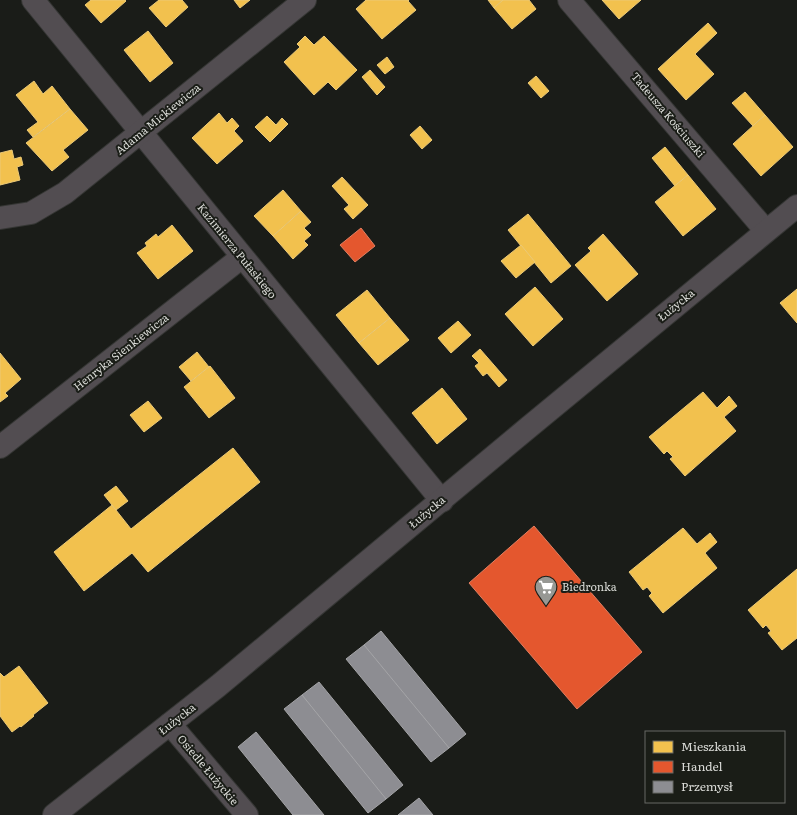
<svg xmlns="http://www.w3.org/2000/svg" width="797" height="815" viewBox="0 0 797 815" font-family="Literata,serif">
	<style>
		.homes { fill: #f2c14e; stroke: #ebc977 }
		.shops { fill: #e4572e; stroke: #e17f61 }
		.industry { fill: #8d8d92; stroke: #a4a4a7 }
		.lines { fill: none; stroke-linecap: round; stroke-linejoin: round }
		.minor-casing { stroke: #353634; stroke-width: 24 }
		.minor { stroke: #524d51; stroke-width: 22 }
		.labels { text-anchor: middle; stroke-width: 4; stroke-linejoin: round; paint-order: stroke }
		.street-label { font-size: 11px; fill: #dadbd7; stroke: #1a1d17 }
		.poi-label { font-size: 11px; fill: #dadbd7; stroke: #1a1d17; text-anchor: start }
	</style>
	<rect width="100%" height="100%" fill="#1a1c18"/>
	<g class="homes">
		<path d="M91,0H125L126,1L101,23L85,5Z"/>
		<path d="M159,0H182L188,7L166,27L149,8Z"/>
		<path d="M234,0H250L240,8Z"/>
		<path d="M366,0H409L408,1L416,10L382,39L356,9Z"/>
		<path d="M488,0H503L494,8Z"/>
		<path d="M503,0H529L536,9L512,29L494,8Z"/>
		<path d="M602,0H641L619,19Z"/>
		<path d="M708,23L717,33L695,54L714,74L686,100L658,69Z"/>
		<path d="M148,31L173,63L150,82L124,50Z"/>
		<path d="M305,36L314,45L324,36L357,70L336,90L328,82L314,95L284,62L300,47L297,44Z"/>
		<path d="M387,57L394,67L385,74L377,65Z"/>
		<path d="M370,70L385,87L377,95L362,77Z"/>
		<path d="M536,76L549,91L541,98L528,83Z"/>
		<path d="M34,81L43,94L52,86L70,109L33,137L27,130L38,122L16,95Z"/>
		<path d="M745,92L765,115L753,126L732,103Z"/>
		<path d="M70,109L88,130L63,150L69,157L52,171L26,143Z"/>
		<path d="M219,113L227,123L232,118L239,126L234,131L243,141L217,164L192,138Z"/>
		<path d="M765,115L793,147L761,176L733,144Z"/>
		<path d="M267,116L276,125L282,118L288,124L270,142L255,127Z"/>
		<path d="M420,126L432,140L422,149L410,135Z"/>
		<path d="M665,147L688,175L675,186L652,158Z"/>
		<path d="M12,150L14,159L21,157L23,165L17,167L20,180L0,185V153Z"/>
		<path d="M688,175L716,209L683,236L655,202Z"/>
		<path d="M342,177L368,205L353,219L344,209L349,205L332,186Z"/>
		<path d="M283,190L301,211L273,236L254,216Z"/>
		<path d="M301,211L311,222L304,228L311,235L304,241L308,245L293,259L273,236Z"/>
		<path d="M528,214L571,266L551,283L508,230Z"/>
		<path d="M172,225L193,251L158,279L137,253L147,246L145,243L156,234L158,237Z"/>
		<path d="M603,234L638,274L607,301L575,265L591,251L588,248Z"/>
		<path d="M521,245L535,262L516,278L501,261Z"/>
		<path d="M535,287L563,319L533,346L505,314Z"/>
		<path d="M797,289V323L780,303Z"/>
		<path d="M367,290L390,318L359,343L336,315Z"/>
		<path d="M390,318L409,340L378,365L359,343Z"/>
		<path d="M458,321L471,335L451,353L438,338Z"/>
		<path d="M480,349L507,380L499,387L487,373L483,376L475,366L479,363L472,356Z"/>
		<path d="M197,352L209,367L191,381L179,367Z"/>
		<path d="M0,353L21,379L5,393L8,396L0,402Z"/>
		<path d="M210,366L235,398L209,418L184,387Z"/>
		<path d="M442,388L467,419L437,444L412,413Z"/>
		<path d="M703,392L717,408L729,396L737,406L724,417L736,431L685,476L670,459L673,457L667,451L664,454L649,437Z"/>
		<path d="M148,401L162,418L144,432L130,415Z"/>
		<path d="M233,448L260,482L148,572L132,553L84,591L54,552L112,505L131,529Z"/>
		<path d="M116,486L128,501L116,510L104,495Z"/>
		<path d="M683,528L697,544L710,533L717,542L705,553L717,568L663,613L649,596L652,593L647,587L643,590L629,572Z"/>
		<path d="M797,569V638L782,650L768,633L771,631L766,625L763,628L748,610Z"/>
		<path d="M19,666L48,703L33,715L34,716L21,727L20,726L12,732L0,716V673L4,677Z"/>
	</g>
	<g class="shops">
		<path d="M361,228L375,246L355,262L340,245Z"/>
		<path d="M534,526L642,652L577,709L469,583Z"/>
	</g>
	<g class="industry">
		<path d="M381,631L466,734L449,748L364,645Z"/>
		<path d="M364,645L449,748L431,762L346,659Z"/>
		<path d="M319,682L403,785L386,799L302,695Z"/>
		<path d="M302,695L386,799L368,813L284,709Z"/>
		<path d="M256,732L324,815H293L238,747Z"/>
		<path d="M419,798L433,815H398Z"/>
	</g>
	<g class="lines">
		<g class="minor-casing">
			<g id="minor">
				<path d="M33,0L442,501"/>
				<path d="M569,0L766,231"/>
				<path d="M0,218L31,213L65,193L305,0"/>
				<path d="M0,447L242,257"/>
				<path d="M170,724L247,815"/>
				<path d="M54,815L218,686L529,427L797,206"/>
			</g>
		</g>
		<use href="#minor" class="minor"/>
	</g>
	<defs>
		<g id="supermarket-pin" transform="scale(1.15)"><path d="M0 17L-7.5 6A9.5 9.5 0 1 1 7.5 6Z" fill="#979894" stroke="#1a1d17"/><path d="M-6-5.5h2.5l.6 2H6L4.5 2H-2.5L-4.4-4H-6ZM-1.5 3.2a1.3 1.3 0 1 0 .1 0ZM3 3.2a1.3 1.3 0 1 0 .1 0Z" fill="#fff"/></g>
	</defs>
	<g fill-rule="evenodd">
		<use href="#supermarket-pin" x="546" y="587"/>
	</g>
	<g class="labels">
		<g class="street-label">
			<text transform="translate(668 115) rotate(50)" y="4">Tadeusza Kościuszki</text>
			<text transform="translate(158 119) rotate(-39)" y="4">Adama Mickiewicza</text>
			<text transform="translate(237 251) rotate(51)" y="4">Kazimierza Pułaskiego</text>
			<text transform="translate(676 305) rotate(-39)" y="4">Łużycka</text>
			<text transform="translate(121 352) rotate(-38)" y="4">Henryka Sienkiewicza</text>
			<text transform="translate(427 512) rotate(-40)" y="4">Łużycka</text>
			<text transform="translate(177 719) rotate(-38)" y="4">Łużycka</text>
			<text transform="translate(208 770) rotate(50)" y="4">Osiedle Łużyckie</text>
		</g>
		<g class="poi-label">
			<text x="562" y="591">Biedronka</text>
		</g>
	</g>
	<rect x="645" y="731" width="140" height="72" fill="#1a1d17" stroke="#676964"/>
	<rect x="653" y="741" width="20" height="12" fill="#f2c14e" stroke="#676964"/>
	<text x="681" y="751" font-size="12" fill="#dadbd7">Mieszkania</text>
	<rect x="653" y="761" width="20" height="12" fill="#e4572e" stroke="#676964"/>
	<text x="681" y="771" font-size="12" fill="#dadbd7">Handel</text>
	<rect x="653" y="781" width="20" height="12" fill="#8d8d92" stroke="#676964"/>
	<text x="681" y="791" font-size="12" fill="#dadbd7">Przemysł</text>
</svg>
